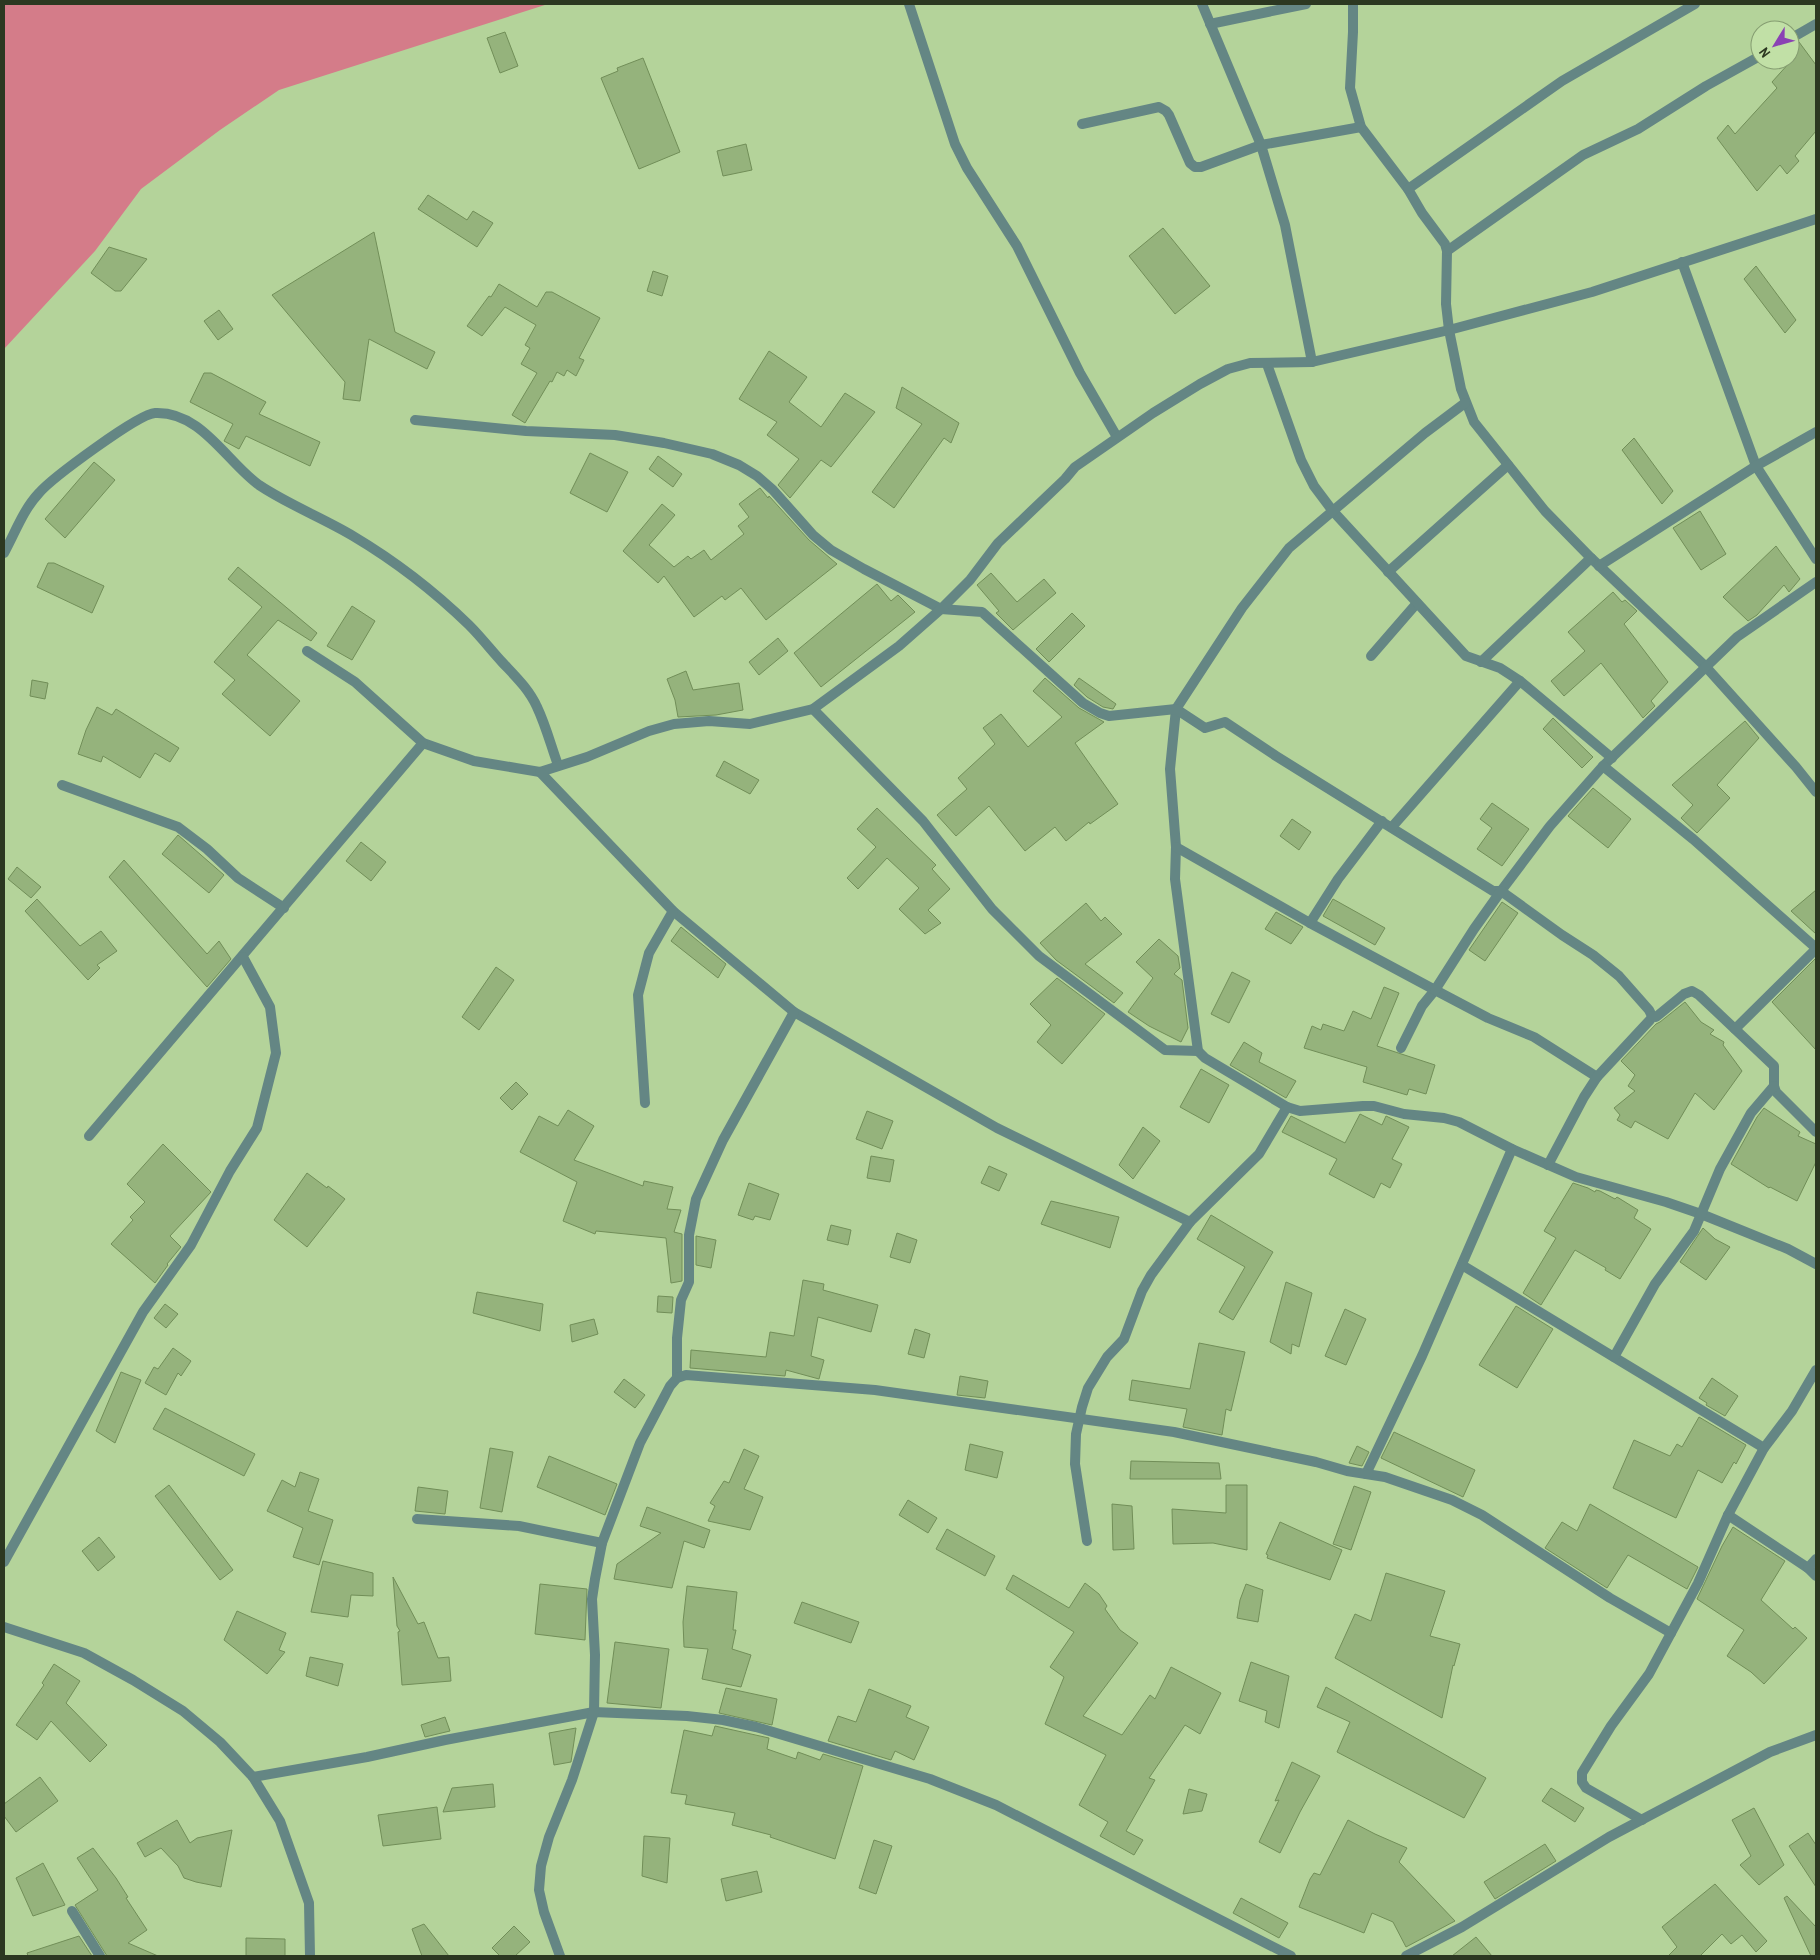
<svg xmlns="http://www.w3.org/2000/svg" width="1820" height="1960" viewBox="0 0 1820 1960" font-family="'Archivo Narrow',sans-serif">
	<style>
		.green { fill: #d47c89 }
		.building { fill: #95b37c; stroke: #718e58 }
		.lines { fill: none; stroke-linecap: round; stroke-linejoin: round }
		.service { stroke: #648684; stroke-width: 10 }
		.minor { stroke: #648684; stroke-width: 10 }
	</style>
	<rect width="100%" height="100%" fill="#b4d39a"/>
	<path class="green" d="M4,4H548L279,90L220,130L141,189L95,251L4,349Z"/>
	<g class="building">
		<path d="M505,32L518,66L500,73L487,38Z"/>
		<path d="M1799,42L1816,65V131L1795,156L1799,161L1787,174L1780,165L1757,191L1717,138L1728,125L1735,134L1777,88L1772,82L1790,62V46Z"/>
		<path d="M643,58L680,152L639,169L601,78L618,71L617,68Z"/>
		<path d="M746,144L752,170L723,176L717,151Z"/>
		<path d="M428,195L467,220L473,211L493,223L477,247L418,209Z"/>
		<path d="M1163,228L1210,286L1175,314L1129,256Z"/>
		<path d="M374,232L395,332L435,352L427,369L369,339L360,401L343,399L345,382L272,295Z"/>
		<path d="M109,247L147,259L121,291H115L91,273Z"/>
		<path d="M1756,266L1796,320L1785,333L1744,279Z"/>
		<path d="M653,271L668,276L662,296L647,291Z"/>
		<path d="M499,284L537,307L546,292H552L600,318L579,358L584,360L576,376L567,370L564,376L557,372L552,382L550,381L525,423L512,415L537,373L521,364L530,348L525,345L536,325L505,307L482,336L467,326L489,296L491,297Z"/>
		<path d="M219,310L233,329L218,340L204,321Z"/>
		<path d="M769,351L807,377L789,402L821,427L845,393L875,412L831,467L821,460L790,498L778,485L799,459L767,435L777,422L739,399Z"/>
		<path d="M204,373H211L266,402L259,414L320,442L310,466L246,436L239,449L224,441L233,424L190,402Z"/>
		<path d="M902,387L959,423L951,443L944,438L894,508L872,492L922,424L896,408Z"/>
		<path d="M1634,438L1673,491L1662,504L1622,450Z"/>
		<path d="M590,453L628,472L607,512L570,493Z"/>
		<path d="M658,456L682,474L673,487L649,469Z"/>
		<path d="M94,462L115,480L65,538L45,519Z"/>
		<path d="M760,488L768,498L769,496L809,540L837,564L766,620L741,588L725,600L722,596L694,617L664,576L658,583L623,551L662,504L675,515L649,545L674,567L688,556L691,559L704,550L711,560L744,534L738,526L749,517L739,504Z"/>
		<path d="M1700,511L1726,554L1701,570L1673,528Z"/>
		<path d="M1776,546L1800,579L1789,592L1784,585L1757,615L1748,621L1723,597Z"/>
		<path d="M48,563H54L104,586L92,613L37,587Z"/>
		<path d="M238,567L317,633L311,641L278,620L247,655L300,701L270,736L222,694L235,680L214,662L262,607L228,579Z"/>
		<path d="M991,573L1017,602L1044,579L1056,593L1013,630L996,613L999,611L977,585Z"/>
		<path d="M877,584L891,601L898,595L915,612L821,687L794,653Z"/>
		<path d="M1613,592L1622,602L1625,600L1637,611L1624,624L1668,682L1651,701L1655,706L1643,718L1601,663L1564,696L1551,681L1585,651L1568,632Z"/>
		<path d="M352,606L375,621L352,660L327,646Z"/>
		<path d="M1072,613L1085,626L1049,662L1036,649Z"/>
		<path d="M778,638L788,651L759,675L749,662Z"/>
		<path d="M686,671L693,690L739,683L743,710L716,715L678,717L675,700L667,679Z"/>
		<path d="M1045,678L1079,708L1104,722L1075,743L1118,804L1090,824L1089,822L1066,841L1055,827L1025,851L989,806L956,836L937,815L967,789L958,778L995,744L983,728L1001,714L1028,747L1062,717L1033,691Z"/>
		<path d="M1079,678L1116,704L1113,709L1103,707L1087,697L1074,685Z"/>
		<path d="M32,680L48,683L45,699L30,696Z"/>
		<path d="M97,707L112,715L116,709L179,748L170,762L155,753L140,778L103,756L101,762L78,754L86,730Z"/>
		<path d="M1553,718L1593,757L1582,768L1543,729Z"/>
		<path d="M1745,721L1759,738L1717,785L1730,798L1697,833L1681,818L1693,805L1672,785Z"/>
		<path d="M724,761L759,780L750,794L716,776Z"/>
		<path d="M1593,788L1631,819L1608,848L1568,816Z"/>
		<path d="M1492,803L1529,829L1502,866L1477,849L1492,828L1480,819Z"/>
		<path d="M877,808L936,865L932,869L950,889L928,910L941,923L925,934L899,909L919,888L887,858L858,889L847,878L876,847L857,829Z"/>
		<path d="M1292,819L1311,832L1299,850L1280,836Z"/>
		<path d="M178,835L224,875L209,893L162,854Z"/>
		<path d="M361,842L386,862L371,881L346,861Z"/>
		<path d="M124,860L207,954L219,941L231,959L207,987L109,877Z"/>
		<path d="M17,867L41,887L31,898L8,879Z"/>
		<path d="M1816,890V934L1791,911Z"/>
		<path d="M37,899L80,946L101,931L117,951L97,965L100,968L88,980L25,911Z"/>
		<path d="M1333,899L1385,928L1375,945L1323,916Z"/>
		<path d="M1502,902L1518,913L1485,961L1469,950Z"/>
		<path d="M1086,903L1101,921L1105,917L1122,934L1085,964L1123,993L1114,1003L1056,960L1040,943Z"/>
		<path d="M1276,912L1303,927L1291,944L1265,929Z"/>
		<path d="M681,927L726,964L718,978L671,941Z"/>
		<path d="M1159,939L1178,956L1180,968L1174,974L1182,980L1188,1028L1181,1042L1149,1026L1128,1012L1153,978L1136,962Z"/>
		<path d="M1816,958V1050L1772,1002Z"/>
		<path d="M496,967L514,980L479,1030L462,1017Z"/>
		<path d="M1232,972L1250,981L1229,1023L1211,1014Z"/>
		<path d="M1057,978L1105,1014L1062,1064L1037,1042L1051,1025L1030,1004Z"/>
		<path d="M1384,987L1399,993L1377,1046L1435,1065L1426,1094L1409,1089L1407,1095L1363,1082L1367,1067L1304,1048L1312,1026L1321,1030L1323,1024L1344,1031L1353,1011L1371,1019Z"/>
		<path d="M1685,1002L1701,1022L1714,1030L1710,1034L1724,1042L1723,1045L1742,1071L1714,1110L1695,1093L1668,1139L1635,1121L1631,1128L1617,1120L1620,1115L1614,1108L1635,1091L1628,1086L1635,1075L1621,1061L1656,1024L1660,1022Z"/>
		<path d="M1244,1042L1262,1053L1259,1062L1296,1081L1286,1098L1230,1065Z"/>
		<path d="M1201,1069L1229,1085L1209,1123L1180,1107Z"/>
		<path d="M516,1082L528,1094L512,1110L500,1098Z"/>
		<path d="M1764,1108L1800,1132L1798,1136L1816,1144V1162L1797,1201L1770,1187L1769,1188L1731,1164L1757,1117Z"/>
		<path d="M568,1110L594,1126L574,1160L643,1186L644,1181L673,1187L667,1209L681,1210L674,1232L682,1234V1281L671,1283L666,1238L596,1231L595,1234L563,1221L577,1182L520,1152L539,1116L558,1126Z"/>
		<path d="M867,1111L893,1121L882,1149L856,1139Z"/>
		<path d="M1360,1114L1382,1125L1386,1116L1409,1127L1392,1159L1402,1164L1390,1188L1381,1183L1374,1198L1329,1174L1337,1159L1282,1132L1291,1116L1345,1143Z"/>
		<path d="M1143,1127L1160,1141L1133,1179L1119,1165Z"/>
		<path d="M163,1144L211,1192L170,1236L181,1247L167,1264L168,1265L155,1283L111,1244L133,1220L130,1217L145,1202L127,1184Z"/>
		<path d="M871,1156L894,1160L890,1182L867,1178Z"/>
		<path d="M989,1166L1007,1174L999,1191L981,1183Z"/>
		<path d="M307,1173L327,1188L328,1186L345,1199L307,1247L274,1220Z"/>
		<path d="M749,1183L779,1194L770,1220L755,1216L753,1220L738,1215Z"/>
		<path d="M1573,1183L1588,1188L1595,1192L1596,1190L1600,1191L1615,1199L1617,1197L1638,1210L1634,1218L1651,1229L1620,1279L1605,1270L1606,1268L1575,1250L1541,1305L1523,1293L1556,1238L1544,1231Z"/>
		<path d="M1051,1201L1119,1217L1110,1248L1041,1224Z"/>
		<path d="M1211,1215L1273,1252L1233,1320L1219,1312L1245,1267L1197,1239Z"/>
		<path d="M831,1225L851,1230L848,1245L827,1240Z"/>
		<path d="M1703,1228L1715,1239L1730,1247L1706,1280L1680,1262Z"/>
		<path d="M897,1233L917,1240L910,1263L890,1257Z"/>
		<path d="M696,1236L716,1240L711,1268L696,1265Z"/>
		<path d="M803,1280L824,1284L823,1290L878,1305L871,1332L818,1317L811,1356L824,1360L819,1379L786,1370L785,1376L690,1368L691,1350L766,1357L770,1332L794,1336Z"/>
		<path d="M1286,1282L1312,1293L1299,1347L1292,1344L1291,1354L1270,1342Z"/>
		<path d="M477,1292L543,1304L540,1331L473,1313Z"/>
		<path d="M658,1296L673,1297L672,1313L657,1312Z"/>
		<path d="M165,1304L178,1314L166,1328L154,1318Z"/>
		<path d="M1516,1306L1553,1329L1517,1388L1479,1365Z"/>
		<path d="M1345,1309L1366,1319L1346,1365L1325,1356Z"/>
		<path d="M594,1319L598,1334L572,1342L570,1325Z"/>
		<path d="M915,1329L930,1334L924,1358L908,1354Z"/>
		<path d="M1199,1343L1245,1352L1231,1411L1226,1409L1222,1435L1183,1427L1187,1409L1129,1400L1132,1380L1190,1389Z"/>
		<path d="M173,1348L191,1361L181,1376L178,1373L166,1395L145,1383L154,1367L158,1369Z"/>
		<path d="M121,1372L141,1380L115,1443L96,1431Z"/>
		<path d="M960,1376L988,1381L985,1398L957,1395Z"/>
		<path d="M1712,1378L1738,1396L1725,1416L1706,1405L1707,1403L1699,1398Z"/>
		<path d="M624,1379L645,1395L635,1408L614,1392Z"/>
		<path d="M165,1408L255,1454L244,1476L153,1429Z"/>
		<path d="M1699,1417L1746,1445L1736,1464L1734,1462L1722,1483L1698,1470L1676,1518L1613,1488L1634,1440L1670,1456L1677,1444L1682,1447Z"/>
		<path d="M1394,1432L1475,1470L1463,1497L1381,1458Z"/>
		<path d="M970,1444L1003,1452L997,1478L965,1470Z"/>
		<path d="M1357,1446L1369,1452L1362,1466L1349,1463Z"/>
		<path d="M490,1448L513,1452L502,1512L480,1508Z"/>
		<path d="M744,1449L759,1456L744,1489L763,1497L750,1530L708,1521L715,1506L710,1503L724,1481L729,1483Z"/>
		<path d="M549,1456L617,1484L605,1515L537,1487Z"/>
		<path d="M1131,1461L1219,1463L1221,1479H1130Z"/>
		<path d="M300,1472L319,1479L308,1511L333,1520L319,1565L293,1557L303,1528L267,1511L282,1480L295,1487Z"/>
		<path d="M169,1485L233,1570L220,1580L155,1496Z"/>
		<path d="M1226,1485H1247V1550L1213,1543L1173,1544L1172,1509L1226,1513Z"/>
		<path d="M1354,1486L1371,1492L1351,1550L1333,1544Z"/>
		<path d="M418,1487L448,1491L445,1514L415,1511Z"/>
		<path d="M908,1500L937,1518L928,1533L899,1515Z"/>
		<path d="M1112,1504L1132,1506L1134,1549L1113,1550Z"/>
		<path d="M1590,1504L1698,1567L1687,1589L1628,1555L1607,1588L1545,1548L1562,1522L1577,1531Z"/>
		<path d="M647,1507L710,1530L704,1548L684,1541L672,1588L614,1579L617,1564L661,1533L640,1526Z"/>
		<path d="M1280,1522L1342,1550L1330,1580L1267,1558L1268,1555L1266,1554Z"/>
		<path d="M1733,1527L1785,1561L1761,1600L1793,1629L1795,1627L1807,1638L1764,1684L1751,1672L1727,1656L1744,1630L1697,1599L1722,1546Z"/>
		<path d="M947,1529L995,1556L985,1576L936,1549Z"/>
		<path d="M99,1537L115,1557L98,1571L82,1551Z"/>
		<path d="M323,1561L373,1573V1596L351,1595L348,1617L311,1612Z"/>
		<path d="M1386,1573L1445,1591L1430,1636L1460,1644L1454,1666L1453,1665L1442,1718L1335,1658L1355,1614L1371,1621Z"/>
		<path d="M1013,1575L1069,1608L1085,1583L1099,1594L1107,1606L1105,1609L1120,1630L1138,1643L1083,1716L1122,1735L1150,1695L1155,1699L1171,1667L1221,1693L1200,1734L1185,1725L1149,1778L1155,1780L1126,1831L1143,1840L1134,1855L1100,1836L1108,1822L1079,1805L1106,1755L1045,1724L1064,1677L1050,1667L1074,1632L1006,1589Z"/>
		<path d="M393,1577L418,1624L424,1622L438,1658L449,1657L451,1681L402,1685L398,1632L400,1631L397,1626Z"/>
		<path d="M540,1584L587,1589L585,1640L535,1634Z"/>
		<path d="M1246,1584L1263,1590L1258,1622L1237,1618L1240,1600Z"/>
		<path d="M687,1586L737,1592L733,1630H736L732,1649L751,1655L741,1687L702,1679L708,1649L684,1647L683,1622Z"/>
		<path d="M802,1602L859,1622L851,1643L794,1623Z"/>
		<path d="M237,1611L286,1633L279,1650L285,1652L267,1674L224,1640Z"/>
		<path d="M615,1642L669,1649L661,1708L607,1703Z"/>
		<path d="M310,1657L343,1664L338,1686L306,1676Z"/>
		<path d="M1251,1662L1289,1676L1279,1728L1265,1722L1267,1711L1239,1701Z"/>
		<path d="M54,1664L80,1681L66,1703L107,1745L90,1762L51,1721L37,1740L16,1725L44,1685L42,1683Z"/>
		<path d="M1326,1687L1486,1778L1464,1818L1337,1752L1350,1722L1317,1707Z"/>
		<path d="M726,1688L777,1699L772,1725L719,1713Z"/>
		<path d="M869,1689L911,1706L906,1717L929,1727L914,1760L895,1751L891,1760L828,1741L838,1716L856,1722Z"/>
		<path d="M445,1717L450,1731L425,1737L421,1725Z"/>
		<path d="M715,1726L769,1738L767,1749L796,1759L798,1752L820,1760L823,1754L863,1766L835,1859L770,1837L771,1835L732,1825L735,1813L685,1804L687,1795L671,1793L684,1730L712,1736Z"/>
		<path d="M576,1728L571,1762L554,1765L549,1733Z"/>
		<path d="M1292,1762L1320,1776L1300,1812L1280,1853L1259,1842L1279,1800L1275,1801Z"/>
		<path d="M40,1777L58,1801L16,1832L4,1816V1804Z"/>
		<path d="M493,1784L495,1807L443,1812L452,1788Z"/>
		<path d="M1551,1788L1584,1808L1575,1822L1542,1801Z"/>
		<path d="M1189,1789L1207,1794L1202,1811L1183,1814Z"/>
		<path d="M437,1807L441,1839L383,1846L378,1815Z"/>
		<path d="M1754,1808L1784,1865L1759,1885L1740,1865L1751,1856L1732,1820Z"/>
		<path d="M177,1820L190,1843L197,1838L232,1830L221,1887L196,1882L184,1878L178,1866L161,1848L145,1857L137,1843Z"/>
		<path d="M1348,1820L1375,1834L1407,1848L1399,1862L1455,1921L1406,1947L1393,1922L1372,1913L1364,1933L1299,1907L1310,1879L1314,1873L1320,1875Z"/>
		<path d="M1808,1833L1816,1845V1887L1789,1846Z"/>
		<path d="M644,1836L670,1838L667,1883L642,1876Z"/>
		<path d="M874,1840L892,1846L876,1894L859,1888Z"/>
		<path d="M1545,1844L1556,1861L1495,1899L1484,1882Z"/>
		<path d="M93,1848L116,1878L128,1897L126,1898L147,1930L128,1943L158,1956H107L75,1905L98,1890L77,1858Z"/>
		<path d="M43,1863L65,1905L33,1916L16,1878Z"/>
		<path d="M757,1871L762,1892L726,1901L721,1879Z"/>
		<path d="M1715,1884L1767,1941L1756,1952L1742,1935L1731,1944L1722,1934L1700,1956H1668L1677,1947L1662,1927Z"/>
		<path d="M1787,1896L1816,1927V1956H1811L1784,1898Z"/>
		<path d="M1241,1898L1288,1923L1279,1938L1233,1913Z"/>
		<path d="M424,1924L449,1956H422L412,1929Z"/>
		<path d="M514,1926L530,1942L515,1956H500L492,1948Z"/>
		<path d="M79,1936L92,1956H28L27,1953Z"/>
		<path d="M1476,1937L1492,1956H1452Z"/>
		<path d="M246,1938L285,1939V1956H246Z"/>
	</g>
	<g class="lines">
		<g class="service">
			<path d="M1371,656L1417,603"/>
			<path d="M1401,1048L1422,1006L1435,990"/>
		</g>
		<g class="minor">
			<path d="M909,4L955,144L967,168L1017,246L1080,373L1117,437"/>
			<path d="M1202,4L1261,145L1285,225L1312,362"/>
			<path d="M1353,4V32L1350,88L1361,127L1408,189L1422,213L1445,244L1447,251L1446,304L1449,330L1461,389L1474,422L1545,511L1591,558L1706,667L1796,767L1816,792"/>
			<path d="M1210,24L1306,4"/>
			<path d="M1790,39L1816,24"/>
			<path d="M1082,124L1159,107L1166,111L1169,115L1190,163L1195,167H1201L1261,145L1361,127"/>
			<path d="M1408,189L1562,81L1695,4"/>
			<path d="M1447,251L1583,155L1638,129L1706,86L1760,56"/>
			<path d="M1682,262L1756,466L1816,559"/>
			<path d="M1267,364L1301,460L1314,486L1332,510L1466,656L1500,668L1520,681L1612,758"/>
			<path d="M1465,403L1425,433L1289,548L1242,608L1176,709L1170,769L1176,847L1175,879L1198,1051L1205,1058L1287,1107L1300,1111L1363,1106H1374L1404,1114L1444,1118L1459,1122L1512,1149L1576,1177L1666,1202L1701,1214L1788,1249L1816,1264"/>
			<path d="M415,420L526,431L615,435L664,443L712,454L739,465L757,476L773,490L813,535L831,550L864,569L941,609L982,612L1083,703L1100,713L1109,716L1176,709L1205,728L1225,722L1276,756L1493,891H1501L1550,826L1603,766L1737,637L1816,582"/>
			<path d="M4,553C15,533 23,510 39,493C52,478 138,414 155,413C201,411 226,461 259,485C289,505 323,518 353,536C395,561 434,591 469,625C481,637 491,650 502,662C515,676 529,689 537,707C546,726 551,746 558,765"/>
			<path d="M1599,566L1756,466L1816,432"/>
			<path d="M1388,572L1508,465"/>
			<path d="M307,651L355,682L423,743L474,761L540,772L587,757L649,731L674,724L709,721L750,724L813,709L899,646L941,609L970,580L998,543L1065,479L1075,467L1153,413L1200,384L1228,369L1250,363L1312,362L1449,330L1592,292L1816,219"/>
			<path d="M1481,662L1591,558"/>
			<path d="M813,709L923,821L992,909L1039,956L1165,1050L1198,1051"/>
			<path d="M1603,766L1693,839L1816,948"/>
			<path d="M540,772L673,911L794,1012L997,1128L1190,1222"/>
			<path d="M62,785L178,827L207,849L238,878L284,908"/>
			<path d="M1392,827L1520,681"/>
			<path d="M1176,847L1310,923L1435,990L1488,1018L1534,1037L1597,1077"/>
			<path d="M1310,923L1338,879L1382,821"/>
			<path d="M1435,990L1474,929L1501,891L1562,935L1593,955L1619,976L1649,1010L1652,1016L1650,1020L1597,1077L1584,1097L1548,1165"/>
			<path d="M1652,1016L1656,1017L1684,994L1692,991L1699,995L1774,1066V1086L1776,1092L1816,1132"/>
			<path d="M1735,1029L1816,949"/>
			<path d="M645,1103L638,995L649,953L673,911"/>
			<path d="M89,1136L423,743"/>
			<path d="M1462,1265L1764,1448"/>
			<path d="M1614,1357L1655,1284L1694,1231L1720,1169L1751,1113L1774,1086"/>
			<path d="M677,1378V1338L681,1300L689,1282V1235L696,1199L723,1140L794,1012"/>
			<path d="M1366,1474L1422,1356L1512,1149"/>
			<path d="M1728,1515L1808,1568L1816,1576"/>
			<path d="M417,1519L519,1526L602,1543"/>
			<path d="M1087,1541L1075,1464L1076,1434L1082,1407L1088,1388L1107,1357L1124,1339L1142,1291L1151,1275L1190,1222L1259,1154L1287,1107"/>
			<path d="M4,1562L143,1312L191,1245L230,1171L257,1128L276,1053L270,1007L243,957"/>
			<path d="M1808,1568L1816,1559"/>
			<path d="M4,1627L84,1653L133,1680L183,1711L220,1742L253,1777L280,1821L309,1903L310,1956"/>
			<path d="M253,1777L367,1757L445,1740L594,1712L687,1716L723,1720L756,1727L930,1779L996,1805L1291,1956"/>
			<path d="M1642,1820L1586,1788L1582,1782V1773L1611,1726L1649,1674L1698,1583L1728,1515L1764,1448L1792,1411L1816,1370"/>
			<path d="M72,1911L100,1956"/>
			<path d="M560,1956L544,1912L539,1890L541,1866L549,1837L572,1780L594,1712L595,1655L592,1599L595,1579L602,1543L640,1443L670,1386L677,1378L686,1375L875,1390L1174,1432L1316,1462L1347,1471L1385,1477L1452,1500L1482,1515L1610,1598L1671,1633"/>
			<path d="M1406,1956L1462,1927L1609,1837L1770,1752L1816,1735"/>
		</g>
	</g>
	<rect width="1820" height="1960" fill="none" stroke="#2c3821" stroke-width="10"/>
	<g transform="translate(1775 45) rotate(233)"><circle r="24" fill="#c1e0a6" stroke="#859d71"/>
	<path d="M0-4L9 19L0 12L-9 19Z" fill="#8a41b4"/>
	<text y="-8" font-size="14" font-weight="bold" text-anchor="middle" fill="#2c3821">N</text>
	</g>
</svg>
